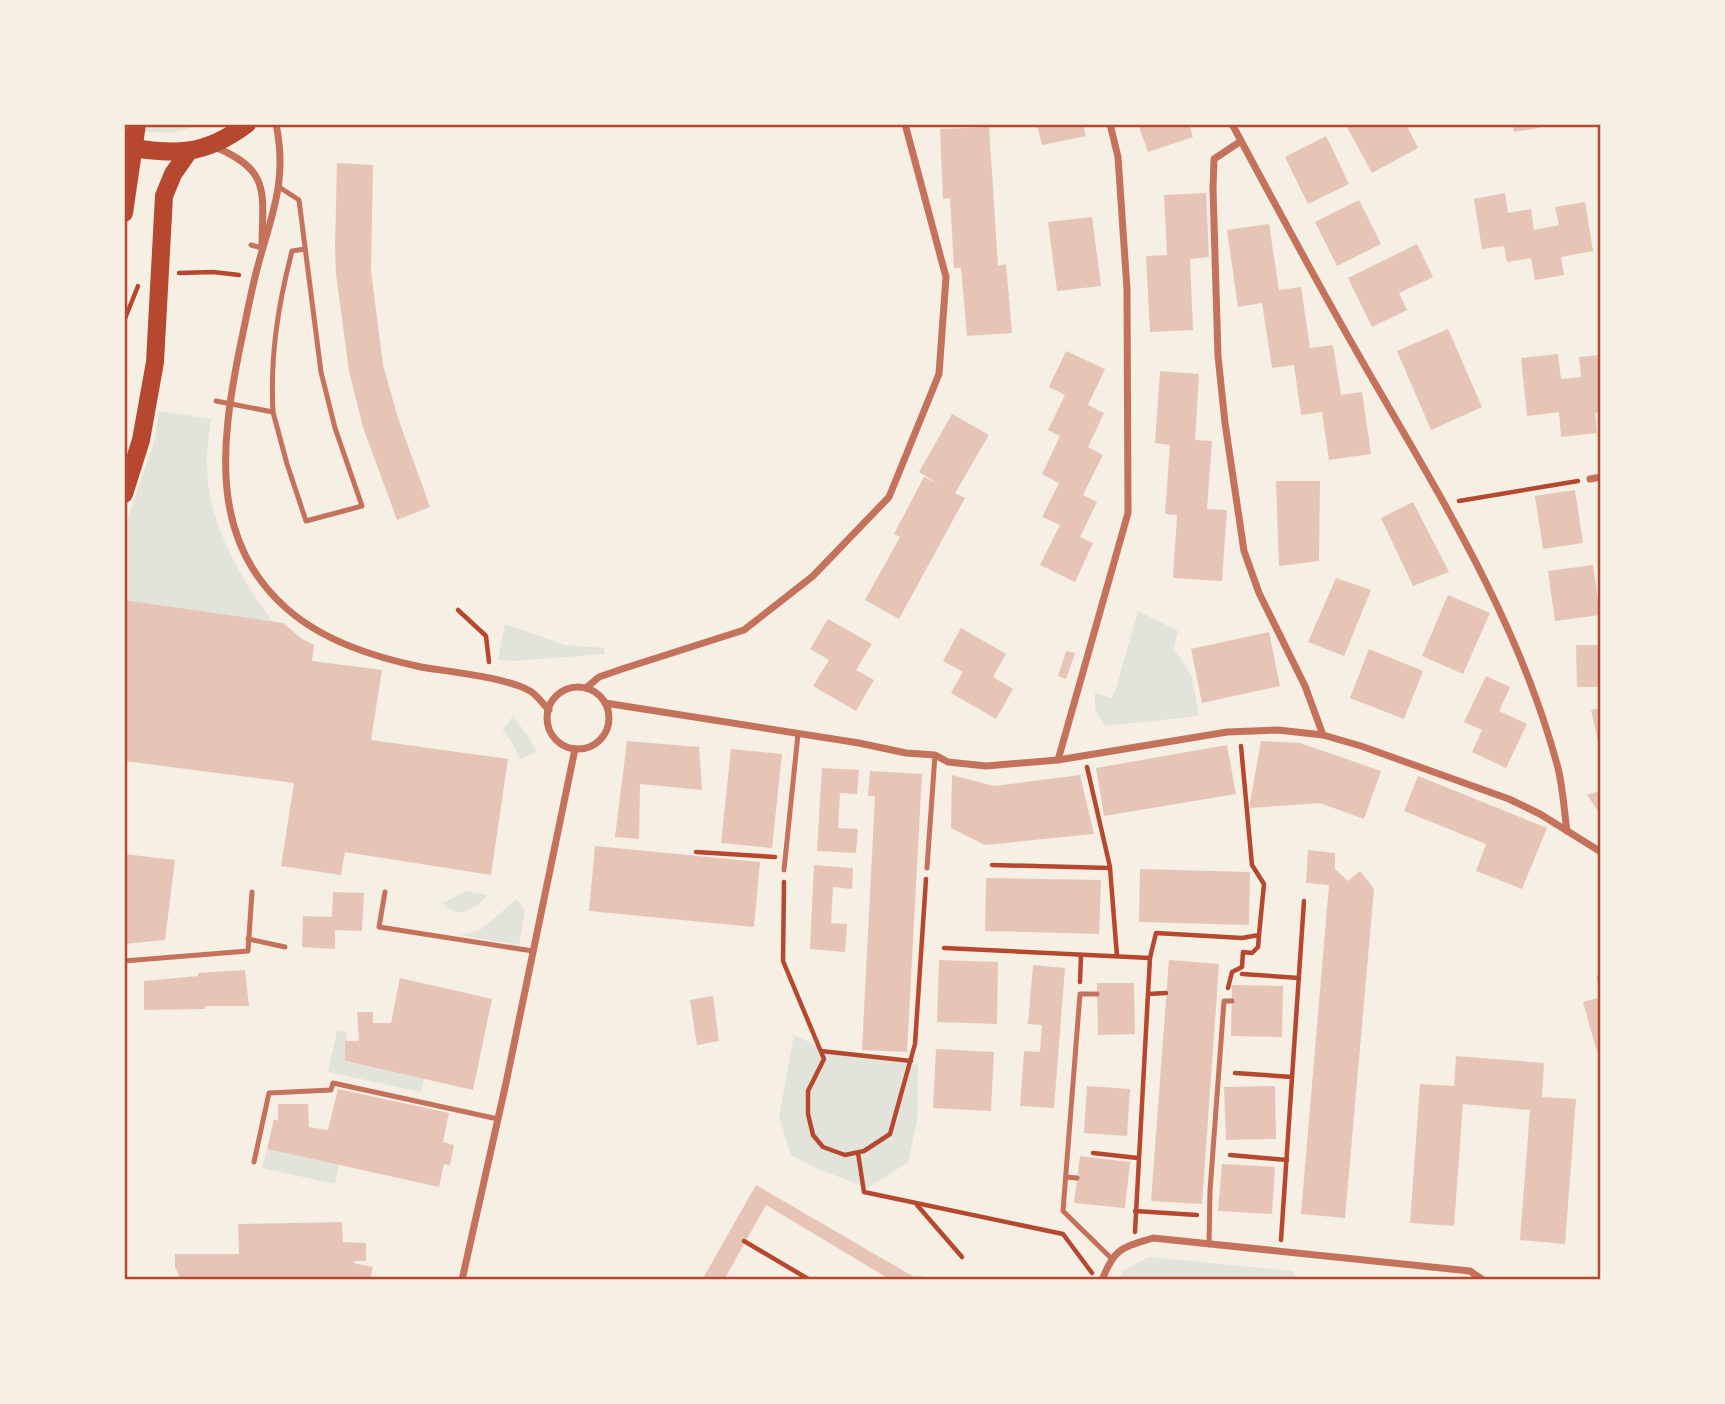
<svg xmlns="http://www.w3.org/2000/svg" width="1725" height="1404" viewBox="0 0 1725 1404" font-family="'Noto Sans',sans-serif">
	<style>
		.green { fill: #e2e4dc }
		.building { fill: #e6c5b7 }
		.lines { fill: none; stroke-linecap: round; stroke-linejoin: round }
		.path { stroke: #b5482f; stroke-width: 4.5 }
		.service { stroke: #c5725c; stroke-width: 5 }
		.minor { stroke: #c5725c; stroke-width: 7 }
		.primary { stroke: #b5482f; stroke-width: 18 }
		.neatline { fill: none; stroke: #b5482f; stroke-width: 2.5 }
	</style>
	<rect width="100%" height="100%" fill="#f6efe4"/>
	<g class="green">
		<path d="M124,124H204L171,133L124,131Z"/>
		<path d="M159,411L211,419C210,432 207,445 207,458C205,519 238,574 273,622L124,600V530L154,442Z"/>
		<path d="M1138,611L1178,631L1174,648L1192,677L1199,716L1105,726L1095,710V693L1111,698L1115,692Z"/>
		<path d="M505,624L565,645L604,648L605,654L513,661L498,660Z"/>
		<path d="M513,716L528,736L537,752L520,759L512,742L502,731Z"/>
		<path d="M466,891L488,895C475,908 458,922 443,903Z"/>
		<path d="M517,899L525,911L519,945L460,935L480,930Z"/>
		<path d="M337,1031L347,1032L346,1062L424,1079L421,1092L328,1072Z"/>
		<path d="M794,1035L833,1053L918,1065L917,1121L908,1162L868,1188L818,1169L791,1155L779,1117Z"/>
		<path d="M267,1149L339,1165L335,1184L262,1168Z"/>
		<path d="M1149,1257L1294,1271L1295,1280H1119L1122,1271Z"/>
	</g>
	<g class="building">
		<path d="M1037,124H1083L1086,136L1042,145Z"/>
		<path d="M1138,124H1189L1193,137L1148,152Z"/>
		<path d="M1352,124H1406L1418,148L1372,173L1347,127Z"/>
		<path d="M1513,124H1538L1539,128L1514,132Z"/>
		<path d="M989,127L998,266L1006,264L1012,333L967,336L961,268H954L950,198L943,199L940,129Z"/>
		<path d="M1326,136L1349,184L1308,204L1285,157Z"/>
		<path d="M337,163L373,165L371,271L383,365L398,418L430,507L397,520L363,427L349,371L336,274L335,246Z"/>
		<path d="M1206,193L1209,257L1190,259L1193,330L1150,332L1146,256L1167,255L1164,195Z"/>
		<path d="M1505,193L1508,213L1531,209L1534,230L1559,225L1555,207L1585,202L1593,251L1561,257L1564,275L1535,280L1531,258L1507,262L1504,246L1482,249L1474,199Z"/>
		<path d="M1359,200L1381,244L1337,266L1315,222Z"/>
		<path d="M1092,217L1101,286L1057,291L1048,222Z"/>
		<path d="M1269,224L1279,290L1301,287L1310,348L1333,345L1341,395L1362,392L1371,454L1329,460L1322,412L1301,415L1294,365L1272,368L1262,303L1238,307L1227,230Z"/>
		<path d="M1417,244L1433,277L1399,293L1407,310L1372,327L1348,278Z"/>
		<path d="M1448,329L1482,407L1431,430L1397,351Z"/>
		<path d="M1066,351L1105,369L1088,405L1104,413L1088,447L1103,455L1083,495L1097,502L1080,537L1093,543L1075,582L1040,565L1060,525L1042,517L1059,483L1042,474L1060,436L1048,430L1065,395L1049,387Z"/>
		<path d="M1558,354L1561,379L1581,377L1579,357L1601,355V412L1595,413L1597,433L1561,437L1559,412L1527,416L1521,358Z"/>
		<path d="M1160,371L1199,374L1195,440L1212,441L1207,509L1227,510L1222,581L1173,578L1177,515L1165,514L1170,445L1155,443Z"/>
		<path d="M952,414L989,435L955,493L965,498L899,619L865,600L900,537L894,534L924,477L937,483L919,472Z"/>
		<path d="M1276,481H1320L1319,561L1279,566Z"/>
		<path d="M1575,490L1583,543L1543,549L1535,496Z"/>
		<path d="M1413,502L1449,572L1413,586L1381,518Z"/>
		<path d="M1593,565L1600,615L1555,621L1548,571Z"/>
		<path d="M1336,578L1371,590L1344,656L1308,642Z"/>
		<path d="M1448,595L1490,613L1463,674L1422,656Z"/>
		<path d="M124,600L283,623L301,638L314,645L312,661L382,670L371,740L508,759L491,875L345,852L341,875L281,866L294,783L124,761Z"/>
		<path d="M828,619L872,644L856,670L874,680L856,711L813,686L829,660L810,649Z"/>
		<path d="M961,628L1006,654L993,677L1013,689L996,719L951,693L963,672L943,661Z"/>
		<path d="M1269,632L1280,686L1202,703L1191,649Z"/>
		<path d="M1576,645H1601V687H1577Z"/>
		<path d="M1369,649L1423,671L1404,719L1350,698Z"/>
		<path d="M1066,651L1075,653L1066,679L1058,676Z"/>
		<path d="M1486,676L1510,687L1499,711L1527,724L1506,768L1472,752L1482,730L1464,722Z"/>
		<path d="M1601,708V751H1600L1591,710Z"/>
		<path d="M627,741L699,747L702,790L640,784L639,839L615,837Z"/>
		<path d="M1261,741L1300,743L1381,771L1364,819L1320,803L1249,808Z"/>
		<path d="M1227,745L1236,794L1104,816L1096,768Z"/>
		<path d="M731,749L782,754L772,848L721,843Z"/>
		<path d="M822,768L859,770L857,794L840,793L838,828L858,829L856,853L817,851Z"/>
		<path d="M870,771L922,774L907,1052L862,1050L875,796H868Z"/>
		<path d="M952,775L994,786L1080,775L1094,834L985,845L951,828Z"/>
		<path d="M1418,776L1547,828L1522,889L1476,871L1486,844L1404,811Z"/>
		<path d="M1601,790V815L1587,795Z"/>
		<path d="M595,846L760,862L754,927L589,911Z"/>
		<path d="M1308,850L1335,853V869L1348,881L1360,871L1374,889L1345,1218L1301,1214L1329,885L1306,883Z"/>
		<path d="M124,854L175,860L165,940L124,944Z"/>
		<path d="M814,865L853,868L852,889L833,887L831,923L847,924L845,952L810,949Z"/>
		<path d="M1140,869L1250,872L1249,925L1139,922Z"/>
		<path d="M986,878L1101,880L1099,934L985,931Z"/>
		<path d="M333,892L364,893L362,931L335,930V949L302,947L303,916L332,917Z"/>
		<path d="M939,960L998,962L997,1024L937,1022Z"/>
		<path d="M1169,960L1219,964L1202,1204L1151,1201Z"/>
		<path d="M1033,965L1065,968L1054,1108L1020,1106L1024,1051L1040,1052L1042,1025L1028,1024Z"/>
		<path d="M245,970L249,1006H205V1009L144,1010V981L198,976V973Z"/>
		<path d="M1601,974V991H1600L1596,976Z"/>
		<path d="M400,978L492,999L473,1090L345,1061V1041H359L357,1012H373V1023H391Z"/>
		<path d="M1097,983H1134L1135,1034L1098,1035Z"/>
		<path d="M1232,985L1283,986L1282,1037L1231,1036Z"/>
		<path d="M713,996L719,1041L697,1045L690,1000Z"/>
		<path d="M1601,997V1051L1597,1052L1583,1002Z"/>
		<path d="M936,1049L994,1052L991,1111L933,1108Z"/>
		<path d="M1456,1056L1544,1063L1542,1097L1576,1099L1565,1244L1520,1240L1530,1110L1463,1104L1454,1226L1410,1223L1420,1084L1454,1086Z"/>
		<path d="M1087,1086L1130,1089L1127,1136L1084,1133Z"/>
		<path d="M1275,1086L1276,1139L1226,1140L1224,1087Z"/>
		<path d="M338,1089L449,1113L443,1142L454,1145L450,1165L444,1164L439,1187L267,1149L274,1119L278,1121V1104H308L309,1127L328,1130Z"/>
		<path d="M1080,1156L1130,1162L1125,1208L1074,1203Z"/>
		<path d="M1222,1164L1275,1167L1272,1214L1218,1211Z"/>
		<path d="M756,1185L914,1277L921,1276L930,1280H891L766,1205L724,1280H702Z"/>
		<path d="M342,1222L343,1242L366,1243V1261H355L354,1263L373,1267L370,1280H181L175,1267V1254H239L238,1224Z"/>
	</g>
	<g class="lines">
		<g class="path">
			<path d="M179,273L213,272L239,275"/>
			<path d="M124,321L138,286"/>
			<path d="M1459,501L1578,481"/>
			<path d="M458,610L486,636L489,662"/>
			<path d="M1087,767L1110,867"/>
			<path d="M696,852L775,857"/>
			<path d="M992,865L1110,868L1117,956"/>
			<path d="M784,882L783,961L824,1059L808,1091V1114L813,1135L823,1147L845,1155L864,1151L890,1134L915,1044L926,879"/>
			<path d="M944,948L1150,958"/>
			<path d="M1242,974L1299,978"/>
			<path d="M1080,982L1081,955"/>
			<path d="M1228,988L1232,972L1242,967L1243,952L1252,953L1258,947L1259,935"/>
			<path d="M1148,994L1166,993"/>
			<path d="M821,1051L911,1061"/>
			<path d="M1235,1073L1292,1077"/>
			<path d="M858,1153L864,1192L1063,1234L1092,1273"/>
			<path d="M1093,1153L1138,1158"/>
			<path d="M1230,1155L1287,1160"/>
			<path d="M917,1205L962,1257"/>
			<path d="M1135,1211L1197,1215"/>
			<path d="M1135,1232L1148,994L1150,958L1156,933L1242,938L1259,935L1264,884L1252,865L1241,746"/>
			<path d="M1281,1240L1304,901"/>
			<path d="M744,1241L810,1280"/>
		</g>
		<g class="service">
			<path d="M251,245L262,248"/>
			<path d="M216,401L273,412L287,464L306,521L362,506L335,428L321,372L299,200L279,187"/>
			<path d="M273,412C270,356 278,305 292,251L305,249"/>
			<path d="M927,868L935,755"/>
			<path d="M784,870L798,734"/>
			<path d="M385,892L379,927L533,951"/>
			<path d="M248,939L285,947"/>
			<path d="M124,961L248,951L252,892"/>
			<path d="M1097,994H1080L1063,1211L1112,1259"/>
			<path d="M254,1162L269,1093L331,1090L333,1083L498,1119"/>
			<path d="M1066,1177L1077,1178"/>
			<path d="M1209,1245L1210,1191L1224,1001H1232"/>
		</g>
		<g class="minor">
			<path d="M276,124C288,182 271,216 257,269C250,296 245,324 239,352C221,443 209,540 286,608C323,641 374,657 421,667C450,672 505,677 530,691C537,695 543,704 549,710"/>
			<path d="M1232,124C1278,210 1324,296 1373,380C1445,504 1521,628 1558,768C1563,788 1564,810 1567,831"/>
			<path d="M1241,141L1214,159L1213,189L1218,356L1225,423L1244,551L1259,593L1305,686L1323,735"/>
			<path d="M215,147C270,170 263,191 262,244"/>
			<path d="M1590,479L1601,477"/>
			<circle cx="578" cy="718" r="31"/>
			<path d="M586,688L599,677L622,669L744,630L813,576L889,497L939,374L946,277L905,124"/>
			<path d="M605,703L859,743L906,753L935,755L948,762L986,766L1058,760L1227,732L1278,730L1323,735L1361,746L1509,799L1540,814L1601,852"/>
			<path d="M1058,760L1128,513L1127,289L1118,157L1110,124"/>
			<path d="M462,1280L506,1083L575,749"/>
			<path d="M1102,1280C1115,1247 1122,1248 1153,1238L1470,1271L1483,1280"/>
		</g>
		<g class="primary">
			<path d="M124,147C176,154 203,157 247,124"/>
			<path d="M124,213L137,124"/>
			<path d="M124,494L141,440L155,362L164,196L173,174L189,151"/>
		</g>
	</g>
	<rect width="1725" height="1404" fill="none" stroke="#f6efe4" stroke-width="252"/>
	<rect x="126" y="126" width="1473" height="1152" class="neatline"/>
</svg>
